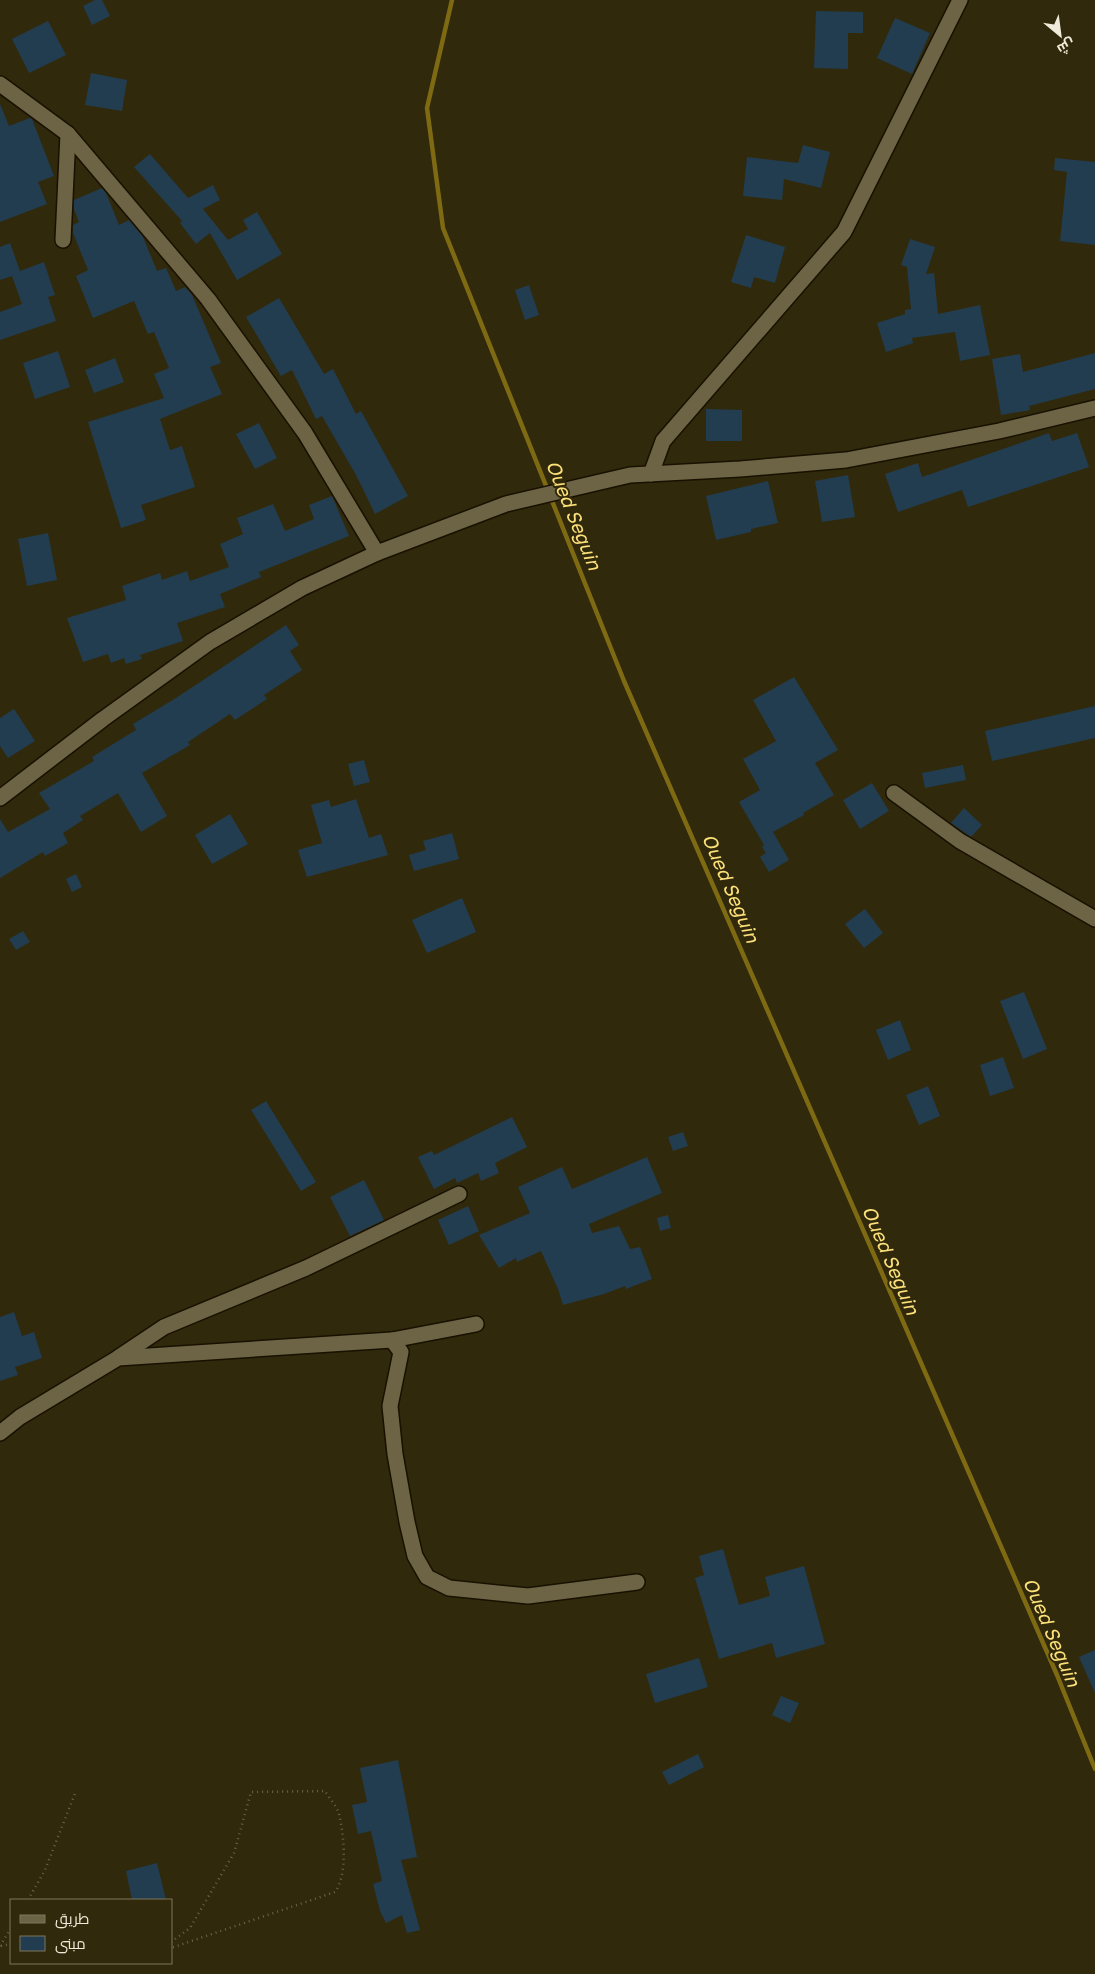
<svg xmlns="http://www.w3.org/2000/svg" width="1095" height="1974" viewBox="0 0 1095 1974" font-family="'Golos Text',Cairo,sans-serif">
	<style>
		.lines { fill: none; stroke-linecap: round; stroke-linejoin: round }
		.stream { stroke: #7e6a12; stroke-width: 4.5 }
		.building { fill: #223d50 }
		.street-casing { stroke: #191100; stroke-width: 18 }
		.secondary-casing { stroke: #191100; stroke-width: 18 }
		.path { stroke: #6b644a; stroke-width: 2.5; stroke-dasharray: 1 4; stroke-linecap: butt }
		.street { stroke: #6d6446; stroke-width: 15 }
		.secondary { stroke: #6d6446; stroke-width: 15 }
		.labels { text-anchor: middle; stroke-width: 4; stroke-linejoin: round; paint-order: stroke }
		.water-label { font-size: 19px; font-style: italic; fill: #fde17b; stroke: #31290b }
	</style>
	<rect width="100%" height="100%" fill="#31290b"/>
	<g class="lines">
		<path class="stream" d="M452,0L427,108L443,228L624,681L1057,1675L1095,1769"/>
	</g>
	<g class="building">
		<path d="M95,0H102L110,16L92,25L83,6Z"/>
		<path d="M816,11L863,12V33H848V69L814,68Z"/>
		<path d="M895,18L930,33L912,74L877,58Z"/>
		<path d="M48,21L66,55L29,73L12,39Z"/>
		<path d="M91,73L127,80L122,111L85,105Z"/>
		<path d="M0,104L9,126L30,118L32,119L54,176L38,182L47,204L0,222Z"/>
		<path d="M803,145L830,152L821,188L784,179L782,200L743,196L747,157L798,163Z"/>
		<path d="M150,154L188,198L213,185L220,200L203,209L228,240L248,229L243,220L257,212L282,254L237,280L210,233L196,244L180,223L182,221L134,167Z"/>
		<path d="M1055,158L1095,162V245L1060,241L1067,172L1054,170Z"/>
		<path d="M102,188L106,193L119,225L129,220L143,237L157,271L166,268L176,291L185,287L192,295L221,363L210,367L222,394L160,419L170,450L182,446L195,487L141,505L146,520L121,528L88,422L164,398L154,374L169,368L154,332L148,334L134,301L93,318L76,276L88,270L73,233V225L79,222L74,209V200Z"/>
		<path d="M746,235L785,247L775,283L754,277L751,288L731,282Z"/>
		<path d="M910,239L935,247L926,274L934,273L938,314L980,305L990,355L960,361L955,332L912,338L913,343L886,352L877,323L905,314V310L911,309L907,267L901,265Z"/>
		<path d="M10,243L20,271L44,262L55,295L48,297L56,321L0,340V312L22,304L12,276L0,280V247Z"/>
		<path d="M529,285L539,315L525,320L515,290Z"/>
		<path d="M279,298L324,374L333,369L356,414L361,411L408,496L375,514L356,475L322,416L316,419L292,370L281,376L246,317Z"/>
		<path d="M58,351L70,387L35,399L23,363Z"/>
		<path d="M1095,353V389L1029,406L1030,410L1001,415L992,359L1020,354L1023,372Z"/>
		<path d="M115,358L124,382L94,393L85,370Z"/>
		<path d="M706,409L742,410V441H706Z"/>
		<path d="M259,423L277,458L255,469L236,434Z"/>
		<path d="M1049,433L1052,441L1077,433L1089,467L968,507L962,490L898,512L885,474L918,463L922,477Z"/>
		<path d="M848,475L855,517L822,522L815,481Z"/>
		<path d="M768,481L778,523L751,529V532L716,540L706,496Z"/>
		<path d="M332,496L349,536L259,572L261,577L220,594L225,607L177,623L183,641L140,655L142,659L126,664L124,658L111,663L108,654L83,662L67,618L126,600L122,586L160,573L162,580L187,571L190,581L229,567L220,544L243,534L237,518L273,504L285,531L314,519L309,505Z"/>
		<path d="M48,533L57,580L27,586L18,539Z"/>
		<path d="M286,625L299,645L290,651L302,670L264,695L267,699L235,720L230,714L188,742L190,745L142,773L167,816L141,832L118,793L80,816L83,820L63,833L68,843L45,856L43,852L0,878V819L8,832L50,809L39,793L94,761L92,757L136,730L133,724L176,698Z"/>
		<path d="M794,677L838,750L815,763L834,795L803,813L804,815L773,832L789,860L769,872L760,857L766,853L762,847L764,845L739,802L760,790L743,759L776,741L753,700Z"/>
		<path d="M1095,706V738L992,761L985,731Z"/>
		<path d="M14,709L35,741L8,758L0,746V718Z"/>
		<path d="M364,760L370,782L354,786L348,764Z"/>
		<path d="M963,765L966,780L925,788L922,773Z"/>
		<path d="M872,783L889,811L860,829L843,800Z"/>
		<path d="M356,799L369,838L381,834L388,855L307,877L298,850L322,843L311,805L329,800L331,807Z"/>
		<path d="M964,808L982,825L971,837L951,823Z"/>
		<path d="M230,814L248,844L212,864L195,835Z"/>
		<path d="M452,833L459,859L414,871L409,855L426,850L423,841Z"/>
		<path d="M76,874L82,887L72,892L66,879Z"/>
		<path d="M462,898L476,932L427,953L412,920Z"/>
		<path d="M865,909L883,933L864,948L845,924Z"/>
		<path d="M23,931L30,942L16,950L9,939Z"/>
		<path d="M1024,992L1047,1049L1023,1059L1000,1001Z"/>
		<path d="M900,1020L911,1050L888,1060L876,1030Z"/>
		<path d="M1003,1057L1014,1088L990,1096L980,1065Z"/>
		<path d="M928,1086L940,1116L919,1125L906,1095Z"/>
		<path d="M266,1101L316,1182L301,1191L251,1110Z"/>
		<path d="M512,1117L527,1147L495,1163L499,1173L481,1181L478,1173L457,1183L455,1178L434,1189L418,1157L432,1151L434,1155Z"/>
		<path d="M683,1132L688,1146L673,1151L668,1137Z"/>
		<path d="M647,1157L662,1193L589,1224L592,1233L619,1226L630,1249L640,1247L652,1279L626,1289L625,1286L604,1294L563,1305L558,1289L541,1251L517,1262L516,1258L499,1268L479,1235L530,1213L518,1187L562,1167L572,1189Z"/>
		<path d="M364,1180L384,1220L350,1236L330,1197Z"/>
		<path d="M468,1206L479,1231L449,1245L438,1220Z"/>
		<path d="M668,1215L671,1228L660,1231L657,1218Z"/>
		<path d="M14,1312L22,1336L34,1332L42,1358L15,1367L18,1375L0,1381V1317Z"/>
		<path d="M723,1549L739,1605L770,1596L765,1577L804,1566L825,1644L776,1658L772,1643L719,1659L695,1578L704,1575L699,1556Z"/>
		<path d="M1095,1650V1693L1079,1657Z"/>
		<path d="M699,1658L708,1687L655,1703L646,1674Z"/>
		<path d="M781,1696L799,1703L790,1723L772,1715Z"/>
		<path d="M698,1754L704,1767L669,1785L662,1772Z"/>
		<path d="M398,1760L417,1857L401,1860L420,1930L407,1933L402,1915L386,1923L380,1911L373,1884L382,1881L371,1831L358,1834L352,1805L367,1802L360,1768Z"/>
		<path d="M157,1863L166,1900H132L126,1871Z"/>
	</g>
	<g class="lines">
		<g class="street-casing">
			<g id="street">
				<path d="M0,84L68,134L208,299L305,433L377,553"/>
				<path d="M63,240L68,134"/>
				<path d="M651,474L663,441L844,232L960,0"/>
				<path d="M392,1340L401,1352L390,1406L395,1454L407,1522L415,1556L427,1577L449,1588L528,1596L637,1582"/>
				<path d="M119,1357L164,1327L306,1268L459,1194"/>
				<path d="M0,1433L20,1417L118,1358L392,1340L476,1324"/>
			</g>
		</g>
		<g class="secondary-casing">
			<g id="secondary">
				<path d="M894,793L960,841L1095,919"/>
				<path d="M0,798L103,719L210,642L302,588L377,553L506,504L630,475L740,469L846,460L999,431L1095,408"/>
			</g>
		</g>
		<g class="path">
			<path d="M28,1900L45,1870L76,1791"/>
			<path d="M171,1942L190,1928L234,1853L251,1792L325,1791C329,1798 337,1806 339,1814C344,1835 348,1874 335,1892L171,1948"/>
			<path d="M0,1946L11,1928"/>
			<path d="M1,1946L11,1944"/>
		</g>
		<use href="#street" class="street"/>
		<use href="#secondary" class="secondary"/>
	</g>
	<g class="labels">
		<g class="water-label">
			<text transform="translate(574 515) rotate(68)" y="7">Oued Seguin</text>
			<text transform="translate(731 888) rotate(67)" y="7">Oued Seguin</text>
			<text transform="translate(891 1260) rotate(67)" y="7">Oued Seguin</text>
			<text transform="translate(1052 1632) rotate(67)" y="7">Oued Seguin</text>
		</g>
	</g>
	<rect x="10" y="1899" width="162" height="65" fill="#31290b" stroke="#7d765d"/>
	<rect x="20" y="1915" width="25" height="8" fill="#6d6446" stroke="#7d765d"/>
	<text x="55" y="1924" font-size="15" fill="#efead9">طريق</text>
	<rect x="20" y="1936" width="25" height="15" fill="#223d50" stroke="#7d765d"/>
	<text x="55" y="1949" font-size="15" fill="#efead9">مبنى</text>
	<g transform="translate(1060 35) rotate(151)" stroke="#31290b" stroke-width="4" paint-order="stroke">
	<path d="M0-4L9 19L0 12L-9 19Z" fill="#efead9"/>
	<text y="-8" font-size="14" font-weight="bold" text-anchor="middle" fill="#efead9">ش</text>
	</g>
</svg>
